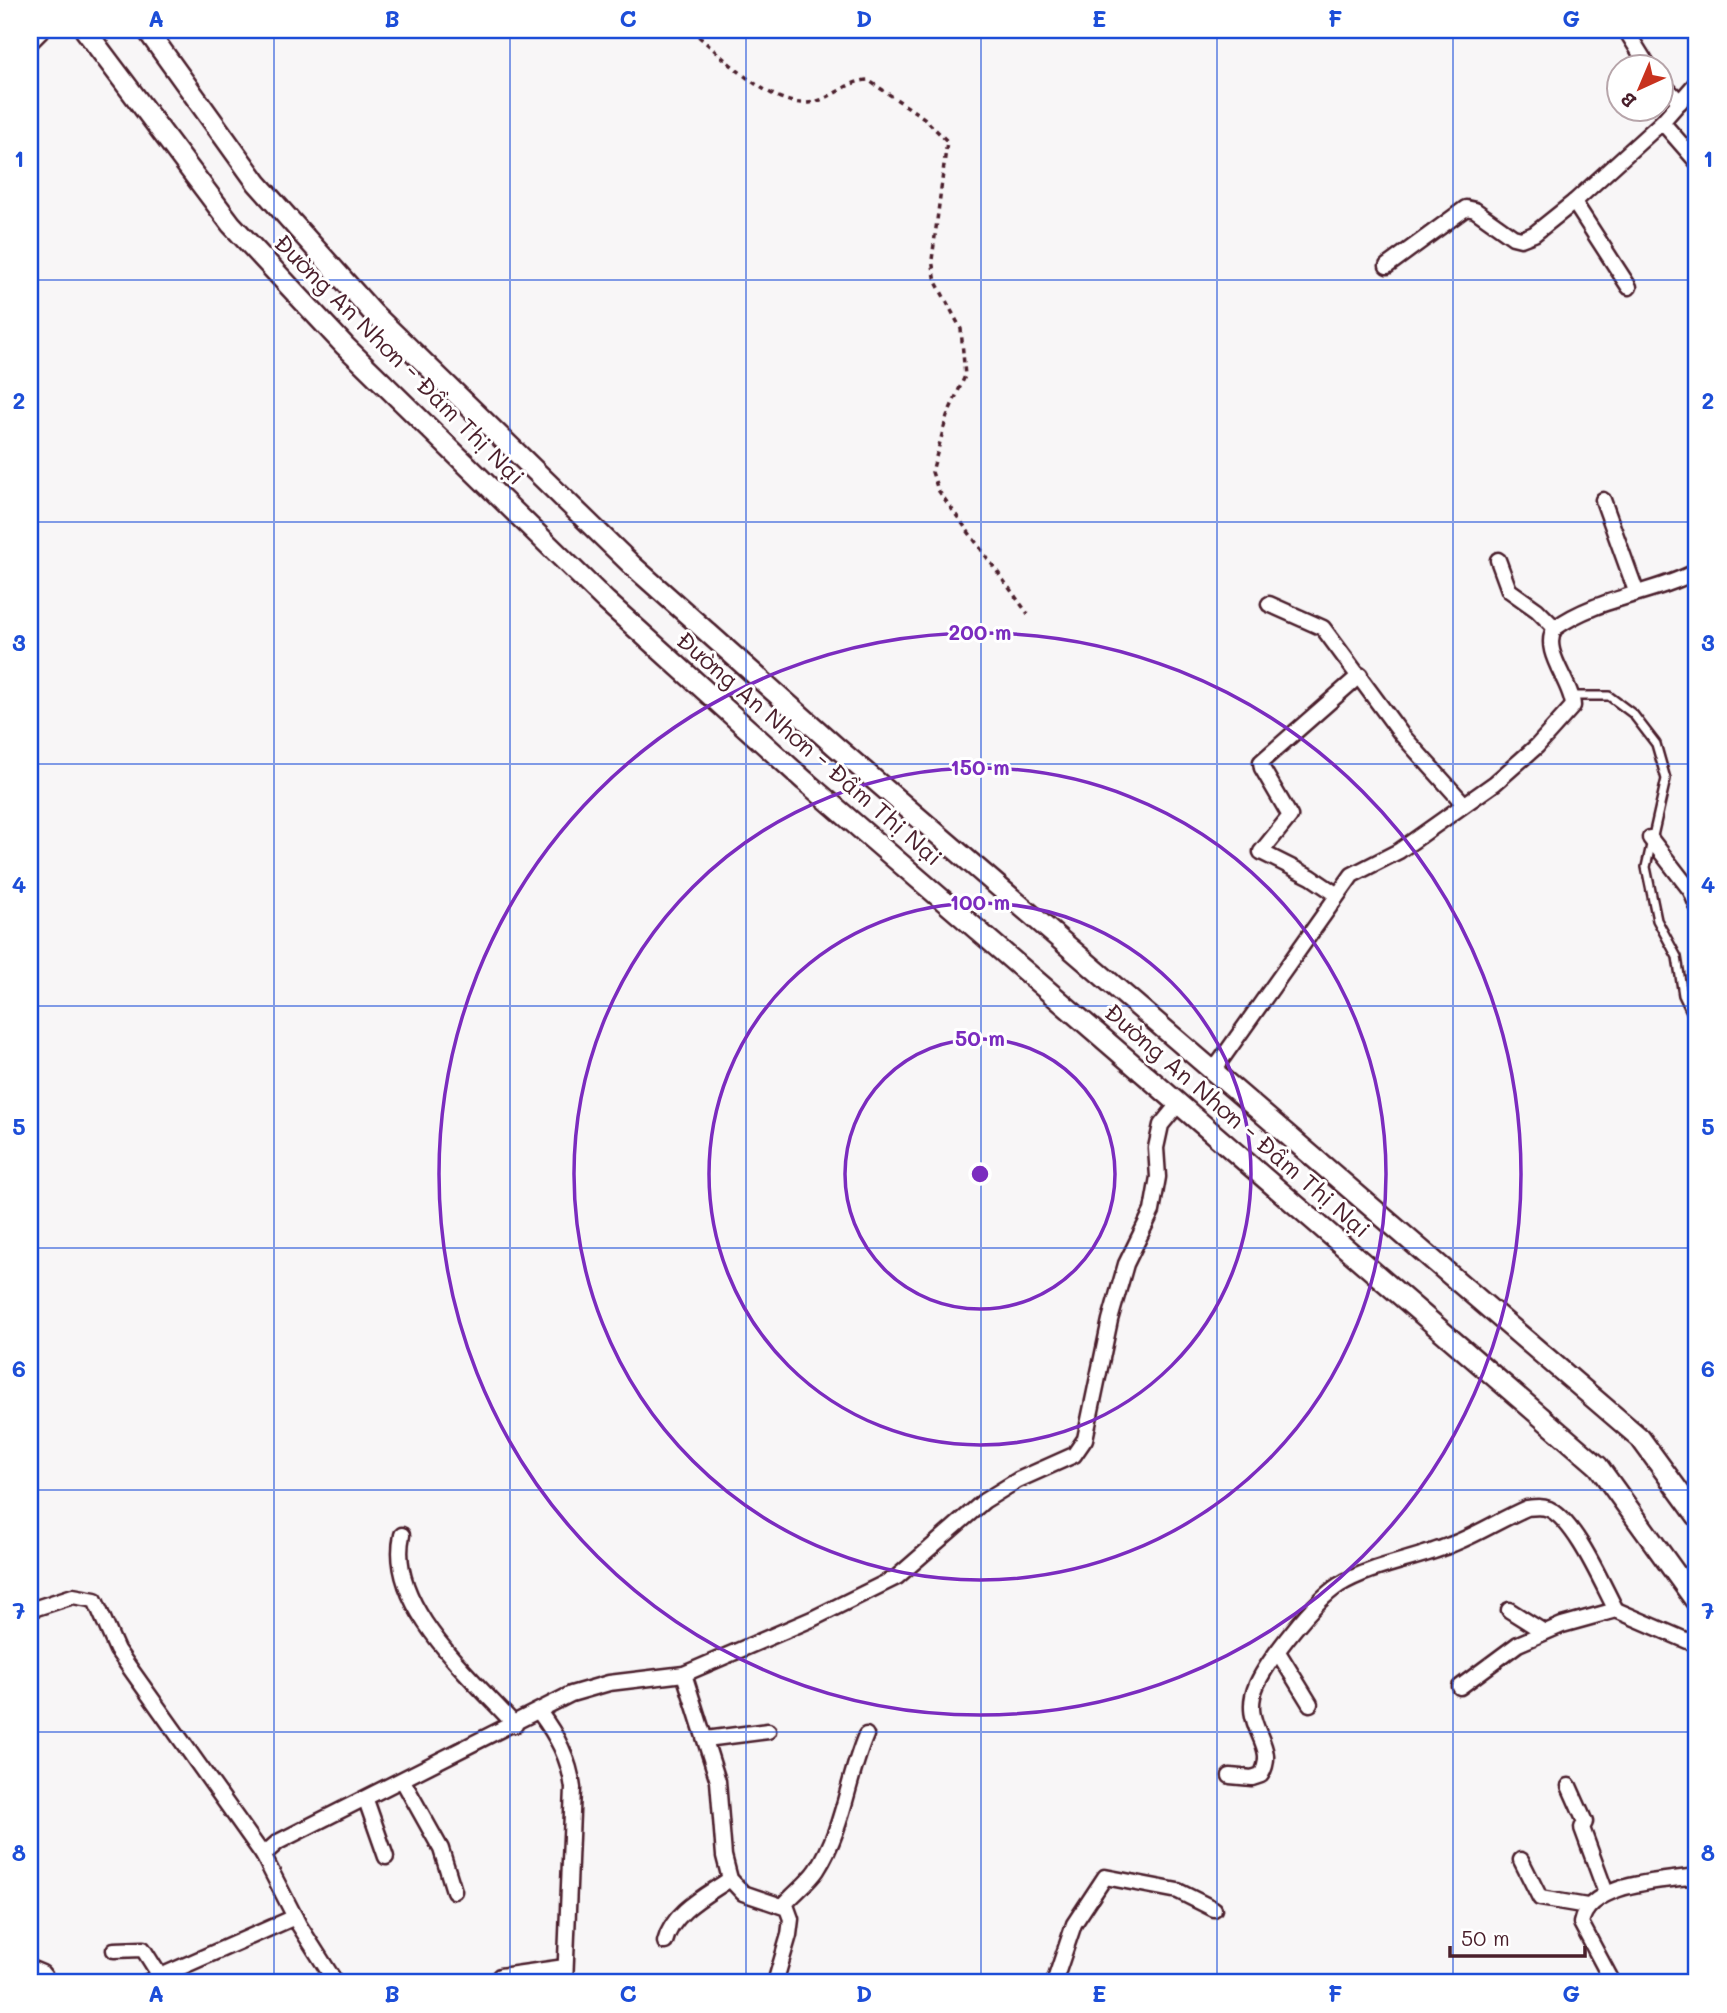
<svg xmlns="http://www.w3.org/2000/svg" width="1727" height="2013" viewBox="0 0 1727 2013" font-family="Mali,sans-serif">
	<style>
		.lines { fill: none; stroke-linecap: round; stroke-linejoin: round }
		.lane-casing { stroke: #4a1f2b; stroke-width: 12 }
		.street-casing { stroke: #4a1f2b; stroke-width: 19 }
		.secondary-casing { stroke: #4a1f2b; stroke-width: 24 }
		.path { stroke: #4a1f2b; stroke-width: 3.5; stroke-dasharray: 5 5; stroke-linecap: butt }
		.lane { stroke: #fff; stroke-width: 7 }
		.street { stroke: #fff; stroke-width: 14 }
		.secondary { stroke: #fff; stroke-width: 19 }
		.grid { fill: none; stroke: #1d4ed8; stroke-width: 2; stroke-opacity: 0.55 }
		.ring { fill: none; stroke: #7b2cbf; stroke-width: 3.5 }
		.labels { text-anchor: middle; stroke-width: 6; stroke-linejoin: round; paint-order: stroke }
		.street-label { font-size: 24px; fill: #4a1f2b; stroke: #fff }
		.centre { fill: #7b2cbf; stroke: #fff; stroke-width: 3.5 }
		.ring-label { font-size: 21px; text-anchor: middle; font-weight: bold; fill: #7b2cbf; stroke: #fff; stroke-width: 6; stroke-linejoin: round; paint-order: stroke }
		.neatline { fill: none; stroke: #1d4ed8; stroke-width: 2.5 }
		.grid-label { font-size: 23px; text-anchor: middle; font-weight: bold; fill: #1d4ed8 }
	</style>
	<rect width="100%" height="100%" fill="#f8f6f7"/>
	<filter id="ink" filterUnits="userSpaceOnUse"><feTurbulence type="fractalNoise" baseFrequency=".0143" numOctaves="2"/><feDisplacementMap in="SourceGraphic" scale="14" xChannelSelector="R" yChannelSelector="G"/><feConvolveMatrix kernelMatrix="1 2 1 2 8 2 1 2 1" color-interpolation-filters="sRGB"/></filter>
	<g filter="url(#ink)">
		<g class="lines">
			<g class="lane-casing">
				<path id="lane" d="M1573,696H1609L1633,714L1656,744L1666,779L1646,867L1657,920L1677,957L1683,995L1697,1024"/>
			</g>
			<g class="street-casing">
				<g id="street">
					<path d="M1627,32L1648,66"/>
					<path d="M1660,81L1680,102"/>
					<path d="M1662,122L1697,162"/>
					<path d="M1387,266L1466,208L1475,210L1513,237L1521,239L1534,234L1574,202"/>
					<path d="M1629,287L1574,202L1662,122L1697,82"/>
					<path d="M1603,500L1636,591"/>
					<path d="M1498,560L1509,590L1537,610L1555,628"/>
					<path d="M1269,604L1323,628L1402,735L1464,804"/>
					<path d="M1650,838L1691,891L1697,906"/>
					<path d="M1336,894L1311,877L1261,852L1290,816L1262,768L1261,762L1360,675"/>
					<path d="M1214,1070L1352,875L1399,851L1495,783L1537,746L1573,706C1572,682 1540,651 1555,628C1598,597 1651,595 1697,571"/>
					<path d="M402,1535C386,1606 473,1678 515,1725"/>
					<path d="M30,1610L73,1596L95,1600L117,1650L263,1855"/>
					<path d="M1509,1610L1544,1632"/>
					<path d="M1278,1652L1310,1704"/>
					<path d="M684,1674L718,1781L724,1856L730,1879L743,1893L787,1908L791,1919L789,1935L775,1983"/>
					<path d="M1460,1687L1518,1644L1562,1625L1616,1610L1697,1645"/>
					<path d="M540,1713C557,1736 569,1758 573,1788L565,1983"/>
					<path d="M706,1739L768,1731"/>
					<path d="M1230,1776L1252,1778L1261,1775C1280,1743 1238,1727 1257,1684C1270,1657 1314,1601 1339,1585C1372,1565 1415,1560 1450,1545C1477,1535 1501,1519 1527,1508C1535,1507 1542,1506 1549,1509C1576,1522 1602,1584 1616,1610"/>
					<path d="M403,1781L441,1849L454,1891"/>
					<path d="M1569,1786L1585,1822L1582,1828L1606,1893"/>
					<path d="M366,1800L386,1857"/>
					<path d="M1521,1860L1540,1898L1587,1906"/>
					<path d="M783,1906C793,1894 809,1882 817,1870C844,1828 847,1779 866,1735"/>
					<path d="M665,1942C672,1912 707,1895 730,1879"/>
					<path d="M114,1950L143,1949L160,1976"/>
					<path d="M30,1968L42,1973L50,1983"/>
					<path d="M500,1976L565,1967"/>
					<path d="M145,1983L295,1917"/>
					<path d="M336,1983L299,1925L263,1855L278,1842L571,1694L609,1683L684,1674L812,1619L897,1577L984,1501L1018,1480L1074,1455L1085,1439L1110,1320L1126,1264L1152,1211L1158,1177L1156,1148L1161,1125L1179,1103"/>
					<path d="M1054,1983L1074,1924L1105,1877L1178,1891L1214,1909"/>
					<path d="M1613,1983L1581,1923C1589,1882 1663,1881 1697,1876"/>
				</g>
			</g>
			<g class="secondary-casing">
				<g id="secondary">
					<path d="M85,30L231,224L345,346L606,601L805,781L1598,1466L1697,1603"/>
					<path d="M147,30L257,183L373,313L633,566L835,746L1640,1438L1697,1516"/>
					<path d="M30,39L39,30"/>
				</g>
			</g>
			<path class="path" d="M691,30C721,54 773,112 814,102C834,97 848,81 868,80L924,118L947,141L932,260L936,282L961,329L965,376L947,416L932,472L938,490L1028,614"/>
			<use href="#lane" class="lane"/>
			<use href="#street" class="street"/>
			<use href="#secondary" class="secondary"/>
		</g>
	</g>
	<path class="grid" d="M274,30V1983M510,30V1983M746,30V1983M981,30V1983M1217,30V1983M1453,30V1983M30,280H1697M30,522H1697M30,764H1697M30,1006H1697M30,1248H1697M30,1490H1697M30,1732H1697"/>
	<g class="ring">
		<circle cx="980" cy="1174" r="135"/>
		<circle cx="980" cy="1174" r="271"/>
		<circle cx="980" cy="1174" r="406"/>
		<circle cx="980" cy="1174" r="541"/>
	</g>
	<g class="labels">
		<g class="street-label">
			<text transform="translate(399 360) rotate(45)" y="8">Đường An Nhơn - Đầm Thị Nại</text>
			<text transform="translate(809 749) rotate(41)" y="8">Đường An Nhơn - Đầm Thị Nại</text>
			<text transform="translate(1237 1121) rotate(41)" y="8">Đường An Nhơn - Đầm Thị Nại</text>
		</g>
	</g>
	<circle cx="980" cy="1174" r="10" class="centre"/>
	<g class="ring-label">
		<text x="980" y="640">200 m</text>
		<text x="980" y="775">150 m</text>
		<text x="980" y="910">100 m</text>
		<text x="980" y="1046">50 m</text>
	</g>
	<rect width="1727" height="2013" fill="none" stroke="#fff" stroke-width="77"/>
	<g transform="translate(1640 88) rotate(224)"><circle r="33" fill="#ffffff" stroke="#b7a5aa" stroke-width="2"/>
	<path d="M0-5L12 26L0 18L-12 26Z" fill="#c8321e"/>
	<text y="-10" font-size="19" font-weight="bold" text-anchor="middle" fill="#4a1f2b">B</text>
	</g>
	<path d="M1450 1946v10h135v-10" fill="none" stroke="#4a1f2b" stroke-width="3.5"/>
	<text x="1461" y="1946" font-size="21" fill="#4a1f2b" stroke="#ffffff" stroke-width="5" paint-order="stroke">50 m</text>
	<rect x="38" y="38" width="1650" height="1936" class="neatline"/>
	<g class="grid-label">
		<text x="156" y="27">A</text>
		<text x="392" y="27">B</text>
		<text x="628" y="27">C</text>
		<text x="864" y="27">D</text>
		<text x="1099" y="27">E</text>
		<text x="1335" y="27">F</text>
		<text x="1571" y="27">G</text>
		<text x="19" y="167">1</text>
		<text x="1708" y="167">1</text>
		<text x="19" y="409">2</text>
		<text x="1708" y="409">2</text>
		<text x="19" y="651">3</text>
		<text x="1708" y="651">3</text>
		<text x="19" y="893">4</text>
		<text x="1708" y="893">4</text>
		<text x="19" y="1135">5</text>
		<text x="1708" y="1135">5</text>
		<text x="19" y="1377">6</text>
		<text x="1708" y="1377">6</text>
		<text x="19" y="1619">7</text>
		<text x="1708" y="1619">7</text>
		<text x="19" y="1861">8</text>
		<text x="1708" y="1861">8</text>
		<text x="156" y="2002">A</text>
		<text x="392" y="2002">B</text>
		<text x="628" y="2002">C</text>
		<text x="864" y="2002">D</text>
		<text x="1099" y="2002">E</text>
		<text x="1335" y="2002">F</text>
		<text x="1571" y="2002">G</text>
	</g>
</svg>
